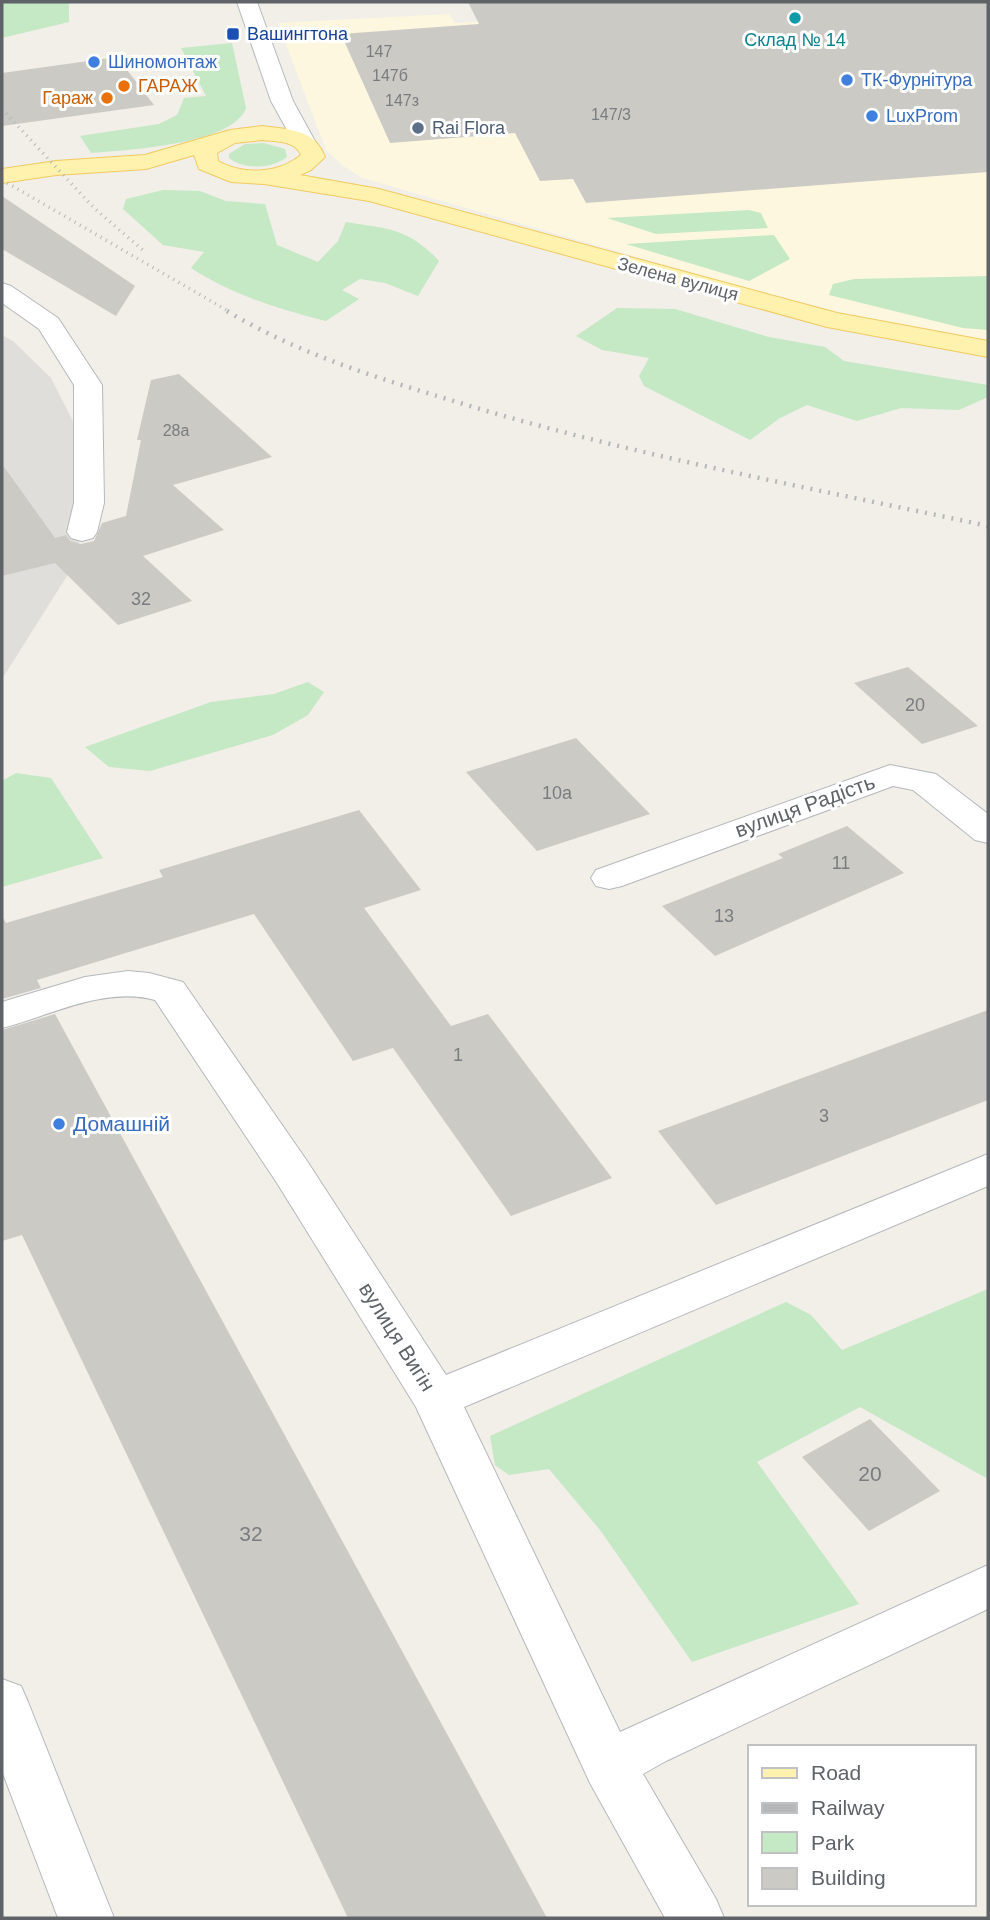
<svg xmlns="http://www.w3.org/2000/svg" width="990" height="1920" viewBox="0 0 990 1920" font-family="Helvetica,sans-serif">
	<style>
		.commercial { fill: #fef7e0 }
		.industrial { fill: #e0deda }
		.green { fill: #c5e8c5 }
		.building { fill: #cccac5 }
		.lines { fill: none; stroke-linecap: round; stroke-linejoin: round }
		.street-casing { stroke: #b5b8bc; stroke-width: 2 }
		.secondary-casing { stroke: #b6babf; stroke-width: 2 }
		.primary-casing { stroke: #f2c960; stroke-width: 2 }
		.street { fill: #fff; fill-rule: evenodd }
		.secondary { fill: #fff; fill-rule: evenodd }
		.primary { fill: #fff2af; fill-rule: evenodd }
		.rail-far1 { stroke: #b6b7b8; stroke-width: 3.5; stroke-dasharray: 1 5; stroke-linecap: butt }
		.rail { stroke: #b6b7b8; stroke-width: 4.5; stroke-dasharray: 2 7; stroke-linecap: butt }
		.culture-dot { fill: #0f9aa8; stroke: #fff; stroke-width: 2.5 }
		.transit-dot { fill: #1a4fb4; stroke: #fff; stroke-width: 2.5 }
		.shop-dot { fill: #3f7fe0; stroke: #fff; stroke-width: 2.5 }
		.food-dot { fill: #e8710a; stroke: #fff; stroke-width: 2.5 }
		.service-dot { fill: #5c6f8a; stroke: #fff; stroke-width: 2.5 }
		.labels { text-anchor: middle; stroke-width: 6; stroke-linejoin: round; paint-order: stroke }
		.far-number-label { font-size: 16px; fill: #7a7d7f }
		.far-transit-label { font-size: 18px; fill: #164399; stroke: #fff; text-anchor: start }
		.far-culture-label { font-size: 18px; fill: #0d838f; stroke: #fff }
		.far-shop-label { font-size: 18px; fill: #366cbe; stroke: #fff; text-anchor: start }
		.far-food-label { font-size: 18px; fill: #c56008; stroke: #fff; text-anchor: start }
		.far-service-label { font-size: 18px; fill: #4e5e75; stroke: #fff; text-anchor: start }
		.far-street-label { font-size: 18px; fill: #5f6368; stroke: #fff }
		.number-label { font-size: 18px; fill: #7a7d7f }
		.street-label { font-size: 21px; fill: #5f6368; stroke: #fff }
		.shop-label { font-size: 21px; fill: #366cbe; stroke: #fff; text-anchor: start }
		.near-number-label { font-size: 21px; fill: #7a7d7f }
	</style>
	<rect width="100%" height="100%" fill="#f1efe8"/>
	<path class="commercial" d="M785,2H988V342L863,318L770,295L362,178L342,165L326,150L278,23L449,14L455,23Z"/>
	<path class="industrial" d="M2,335L13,341L51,378L80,435L82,532L72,568L2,679Z"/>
	<g class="green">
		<path d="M2,2H69V22L2,38Z"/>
		<path d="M232,43L246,108C233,145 125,150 91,153L80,136L159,124L177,115L184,98L206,96L181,48Z"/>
		<path d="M264,143L285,149L287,157C272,169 244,170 229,158V154L245,144Z"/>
		<path d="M163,190L200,191L226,201L265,204L277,245L318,262L338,241L346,222C389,229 408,228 439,261L418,296L385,283L360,279L342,290L359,299L326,321C278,309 233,295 191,268L204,252L163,245L123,209L126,199Z"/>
		<path d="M749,210L761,213L768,228L656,234L607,218Z"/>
		<path d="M774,235L790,259L749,281L626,244Z"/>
		<path d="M988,276V330L963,328L829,295L833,284L854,279Z"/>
		<path d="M617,308L675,309L769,337L825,347L844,361L988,385V397L959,410L901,408L857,421L807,405L780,418L750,440L644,386L639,376L649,358L602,350L576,336Z"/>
		<path d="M308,682L324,692L308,715L273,735L150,771L109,767L85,747L211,702L274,694Z"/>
		<path d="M16,773L51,778L103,858L2,887V781Z"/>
		<path d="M988,1289V1479L860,1407L757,1462L859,1604L692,1662L600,1530L549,1469L509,1475L495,1465L490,1436L786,1302L811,1315L842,1350Z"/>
	</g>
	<g class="building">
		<path d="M468,2H988V172L586,203L573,179L540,181L515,133L390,143L341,34L479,24Z"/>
		<path d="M117,57L154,105L2,126V73Z"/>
		<path d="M2,196L135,286L116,316L2,249Z"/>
		<path d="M179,374L272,457L173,485L224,530L143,556L192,601L118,625L55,563L2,576V464L55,538L66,535L70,541L81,544L94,541L102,523L126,516L141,440H137L151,380Z"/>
		<path d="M908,667L978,726L922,744L854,683Z"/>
		<path d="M576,738L650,814L537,851L466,772Z"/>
		<path d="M359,810L421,890L364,908L451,1026L488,1014L612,1178L511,1216L393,1048L353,1061L254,914L37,980L41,988L2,999V916L6,923L163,877L159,870Z"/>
		<path d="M847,826L904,873L715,956L662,906L783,858L778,854Z"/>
		<path d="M988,1010V1100L716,1205L658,1131Z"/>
		<path d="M55,1014L301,1465L547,1918H348L22,1235L2,1241V1030Z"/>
		<path d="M870,1419L940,1491L869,1531L802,1457Z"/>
	</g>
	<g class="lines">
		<g class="street-casing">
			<g id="street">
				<path d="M2,283L11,286L58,318L102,385L104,503L97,532L93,538L82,541L71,538L67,532L74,503V385L39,329L2,303Z"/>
				<path d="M890,765L936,774L988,814V843L975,840L913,790L893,786L622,886L609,889L596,886L591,878L596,870Z"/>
				<path d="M128,971L149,973L183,982L307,1161L446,1375L988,1154V1186L464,1407L620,1732L988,1565V1609L666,1761L643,1774L716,1899L724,1918H665L590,1783L416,1407L277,1183L155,1000C104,986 50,1016 2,1028V1002L85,977Z"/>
				<path d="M2,1679L21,1686L28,1702L114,1918H58L2,1771Z"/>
			</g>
		</g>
		<g class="secondary-casing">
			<path id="secondary" d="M237,2H257L293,101L316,143L313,148H297L271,101Z"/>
		</g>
		<g class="primary-casing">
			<path id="primary" d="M262,126C289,130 314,128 325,157L311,170L300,175L379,189L837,313L988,341V357L827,327L369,201L264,184L231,182L199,169L194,155L146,169L56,175L2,183V169L56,161L145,155L230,130ZM262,140C276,142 295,140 301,155C278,174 243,175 218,161L217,153L235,143Z"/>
		</g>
		<use href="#street" class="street"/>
		<use href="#secondary" class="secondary"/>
		<use href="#primary" class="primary"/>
		<g class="rail-far1">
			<path d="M2,109L94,208L145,252"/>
			<path d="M2,180L230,312"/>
		</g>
		<path class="rail" d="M227,311C295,352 371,376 447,399C624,454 807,487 988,526"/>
	</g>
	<circle class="culture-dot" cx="795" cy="18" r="7"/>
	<rect class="transit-dot" x="226" y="27" width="14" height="14" rx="3.5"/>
	<g class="shop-dot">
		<circle cx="94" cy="62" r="7"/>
		<circle cx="847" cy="80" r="7"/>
		<circle cx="872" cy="116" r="7"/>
		<circle cx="59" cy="1124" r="7"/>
	</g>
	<g class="food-dot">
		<circle cx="124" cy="86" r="7"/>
		<circle cx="107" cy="98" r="7"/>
	</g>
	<circle class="service-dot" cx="418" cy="128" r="7"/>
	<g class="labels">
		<g class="far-number-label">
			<text x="379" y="57">147</text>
			<text x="390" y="81">147б</text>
			<text x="402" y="106">147з</text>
			<text x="611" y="120">147/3</text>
			<text x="176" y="436">28а</text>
		</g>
		<g class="far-transit-label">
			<text x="247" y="40">Вашингтона</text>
		</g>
		<g class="far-culture-label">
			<text x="795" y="46">Склад № 14</text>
		</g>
		<g class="far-shop-label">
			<text x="108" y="68">Шиномонтаж</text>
			<text x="861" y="86">ТК-Фурнітура</text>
			<text x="886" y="122">LuxProm</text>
		</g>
		<g class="far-food-label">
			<text x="138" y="92">ГАРАЖ</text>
			<text x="93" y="104" text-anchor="end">Гараж</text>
		</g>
		<g class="far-service-label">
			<text x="432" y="134">Rai Flora</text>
		</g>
		<g class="far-street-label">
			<text transform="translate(678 279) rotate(15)" y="6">Зелена вулиця</text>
		</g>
		<g class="number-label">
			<text x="141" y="605">32</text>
			<text x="915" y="711">20</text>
			<text x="557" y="799">10а</text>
			<text x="841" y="869">11</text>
			<text x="724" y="922">13</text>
			<text x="458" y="1061">1</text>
			<text x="824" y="1122">3</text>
		</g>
		<g class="street-label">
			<text transform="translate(805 806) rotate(-20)" y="7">вулиця Радість</text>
			<text transform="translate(397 1337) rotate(58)" y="7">вулиця Вигін</text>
		</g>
		<g class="shop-label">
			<text x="73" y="1131">Домашній</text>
		</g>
		<g class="near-number-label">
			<text x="870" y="1481">20</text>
			<text x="251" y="1541">32</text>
		</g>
	</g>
	<rect width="990" height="1920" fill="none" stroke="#5f6368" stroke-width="7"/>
	<rect x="748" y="1745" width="228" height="161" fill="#ffffff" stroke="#bfc1c3" stroke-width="2"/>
	<rect x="762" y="1768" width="35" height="10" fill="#fff2af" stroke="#bfc1c3" stroke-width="2"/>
	<text x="811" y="1780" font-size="21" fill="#5f6368">Road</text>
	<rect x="762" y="1803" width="35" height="10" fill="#b6b7b8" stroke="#bfc1c3" stroke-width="2"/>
	<text x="811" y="1815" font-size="21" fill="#5f6368">Railway</text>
	<rect x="762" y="1832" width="35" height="21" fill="#c5e8c5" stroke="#bfc1c3" stroke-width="2"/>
	<text x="811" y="1850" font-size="21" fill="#5f6368">Park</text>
	<rect x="762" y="1868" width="35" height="21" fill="#cccac5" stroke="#bfc1c3" stroke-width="2"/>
	<text x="811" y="1885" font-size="21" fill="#5f6368">Building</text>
</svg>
